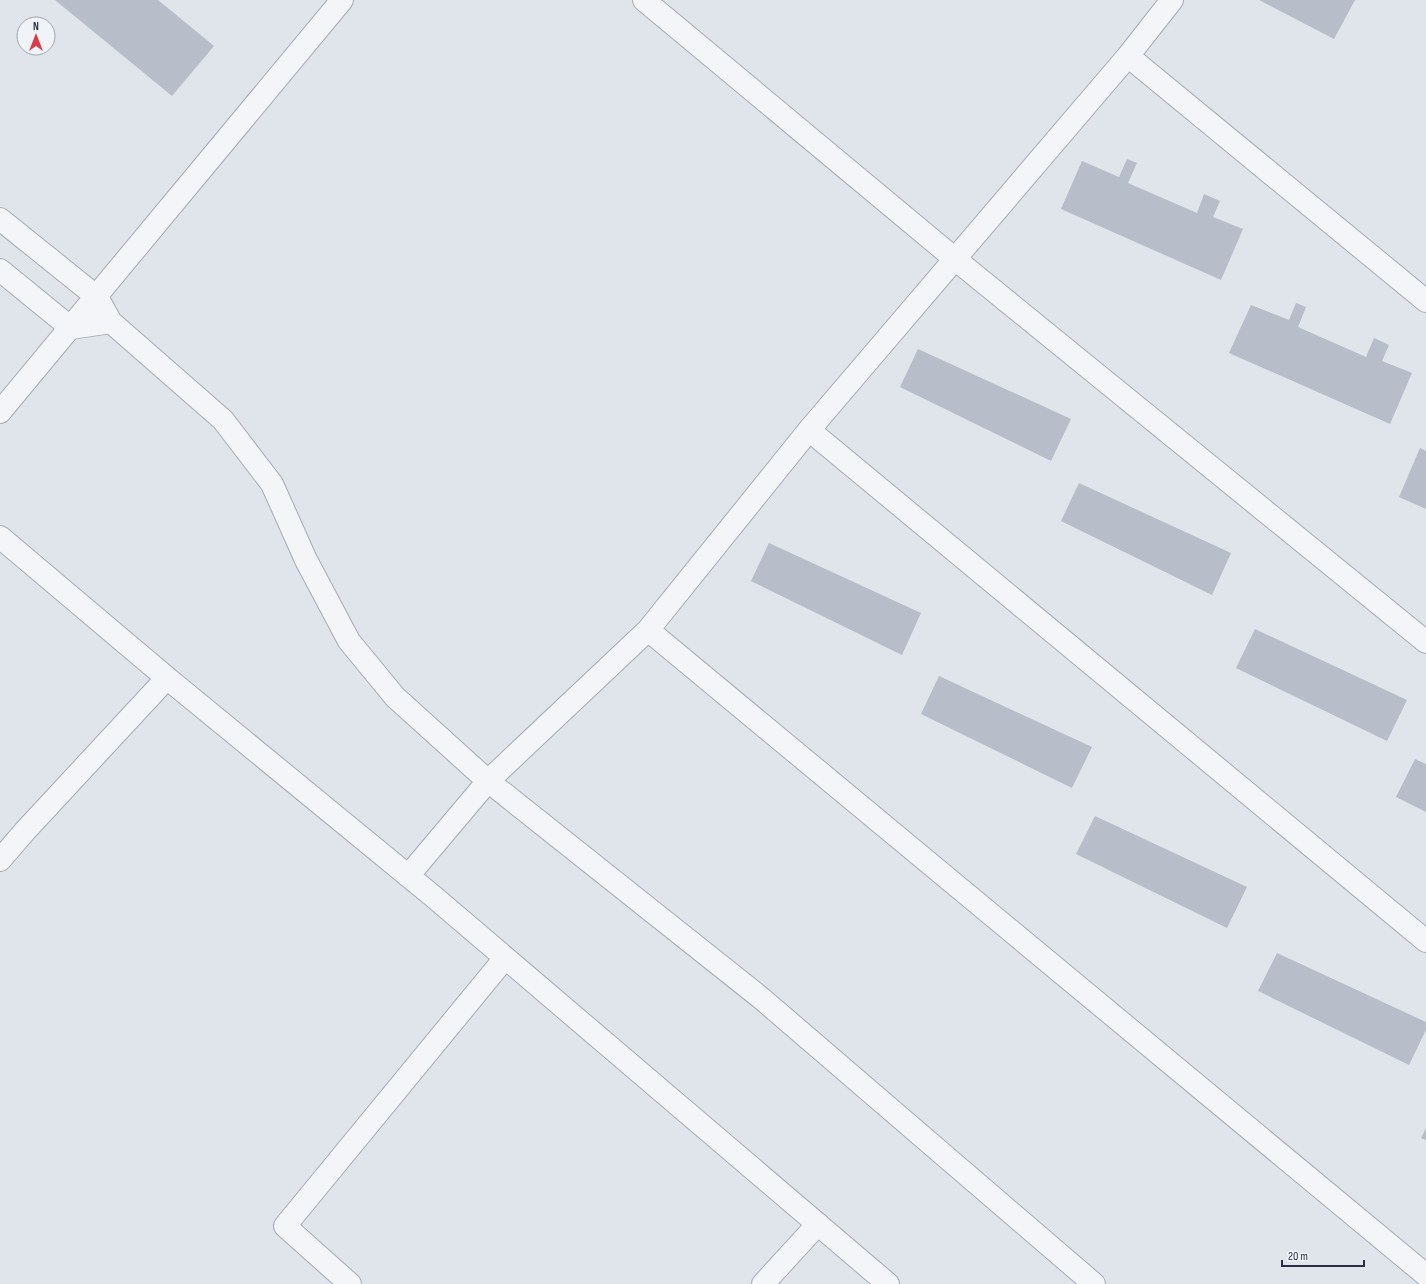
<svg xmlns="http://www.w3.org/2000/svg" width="1426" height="1284" font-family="'Sofia Sans Condensed',sans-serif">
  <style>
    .building { fill: #b7bdc9 }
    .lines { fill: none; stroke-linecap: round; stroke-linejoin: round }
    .minor-casing { stroke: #a5aab6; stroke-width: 24 }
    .tertiary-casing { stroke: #a5aab6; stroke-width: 24 }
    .minor { stroke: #f3f5f8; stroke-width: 22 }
    .tertiary { stroke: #f3f5f8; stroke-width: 22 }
  </style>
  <rect width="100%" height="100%" fill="#e0e4eb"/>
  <path class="building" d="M55,0H158L214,46L172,96Z
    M1259,0H1355L1334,39Z
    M1127,159L1137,163L1128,183L1197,213L1204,194L1220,201L1213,217L1243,229L1221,280L1061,209L1082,161L1119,177Z
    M1296,303L1306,307L1298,327L1366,357L1374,338L1389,345L1382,361L1412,373L1390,424L1229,353L1251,305L1289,320Z
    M918,349L1071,419L1051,461L900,387Z
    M1420,448L1426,451V509L1399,497Z
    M1079,483L1231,553L1212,595L1061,521Z
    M769,543L921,613L902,655L751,581Z
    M1255,629L1407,700L1387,741L1236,668Z
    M939,676L1092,747L1072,788L921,714Z
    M1415,759L1426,764V812L1396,797Z
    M1095,816L1247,887L1227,928L1076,854Z
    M1277,953L1426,1022V1030L1409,1065L1258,991Z
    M1426,1128V1140L1421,1138Z"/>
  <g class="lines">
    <defs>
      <path id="minor" d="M644,0L955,259L1426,642
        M1128,56L1426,301
        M0,412L342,0
        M809,430L1426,941
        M648,630L1426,1275
        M488,781L648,630L809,430L1128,56L1172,0
        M0,860L25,831L167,678
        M350,1284L285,1226L505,958
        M763,1284L818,1224"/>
      <path id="tertiary" d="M0,219L97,297L111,322L223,420L272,484L306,560L349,641L395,697L488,781L761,998L1094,1284
        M0,270L71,328L111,322
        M0,537L167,678L434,897L888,1284
        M408,876L488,781"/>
    </defs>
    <use href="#minor" class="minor-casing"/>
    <use href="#tertiary" class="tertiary-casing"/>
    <use href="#minor" class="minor"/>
    <use href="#tertiary" class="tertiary"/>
  </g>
  <g transform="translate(36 36)"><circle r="19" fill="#f0f3f8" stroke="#a0a5b0"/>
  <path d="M0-3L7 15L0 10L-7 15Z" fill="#db3a4d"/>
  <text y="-6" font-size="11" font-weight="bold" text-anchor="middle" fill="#273044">N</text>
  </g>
  <path d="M1282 1260v6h82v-6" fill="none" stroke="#273044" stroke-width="2"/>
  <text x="1288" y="1260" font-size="12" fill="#273044" stroke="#f0f3f8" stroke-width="3" paint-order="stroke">20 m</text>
</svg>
